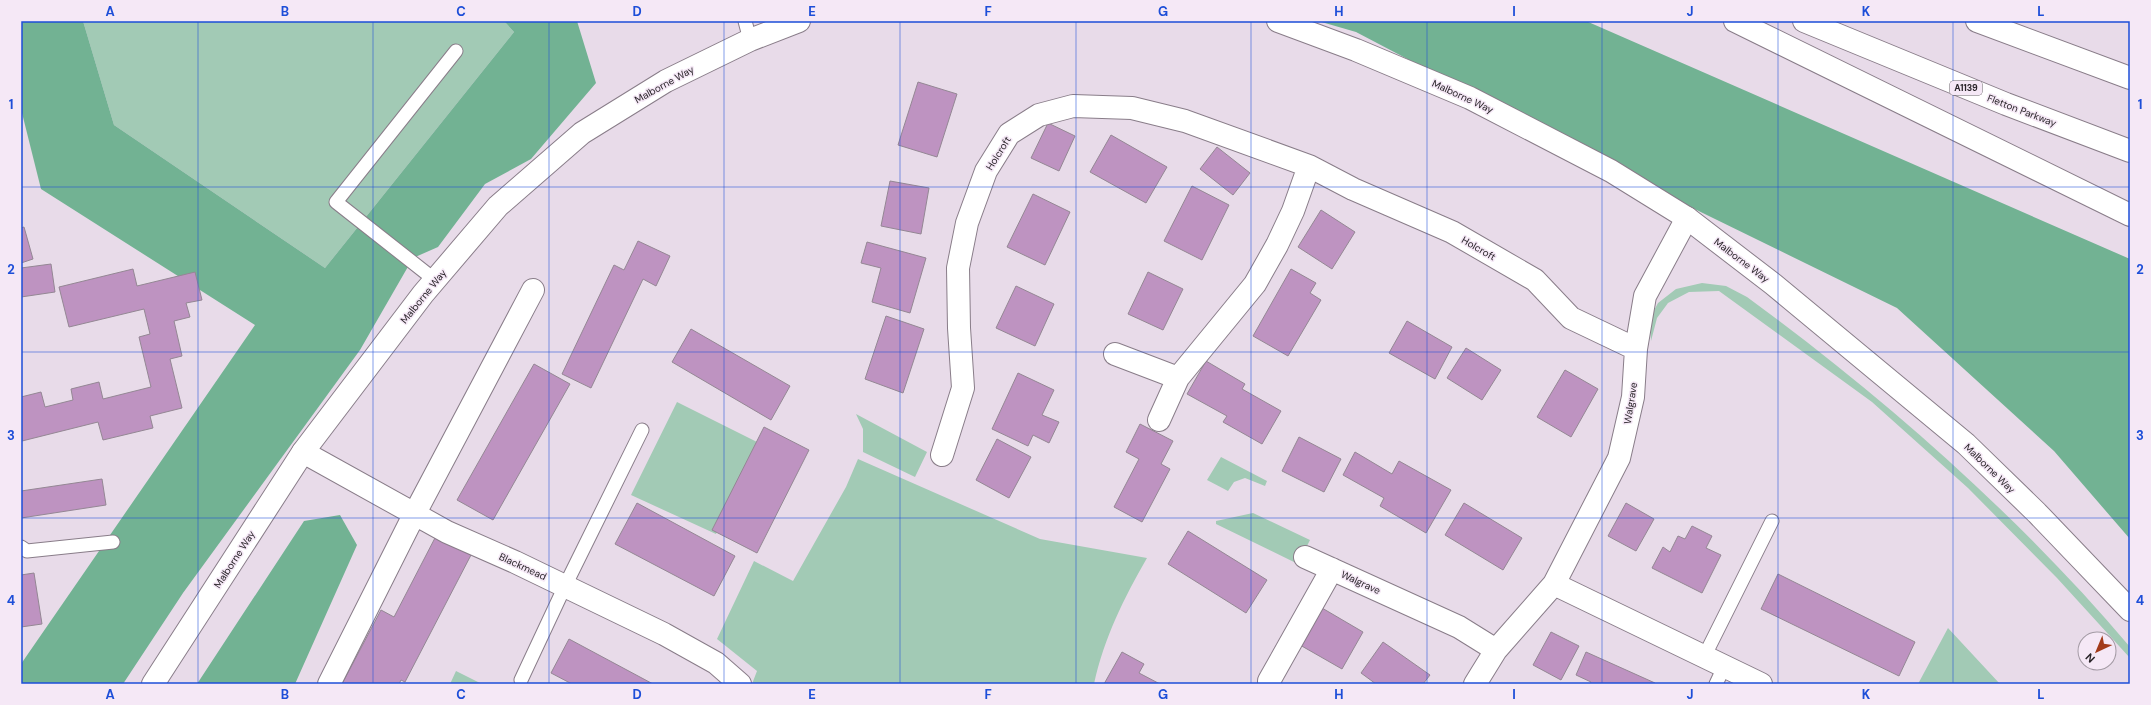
<svg xmlns="http://www.w3.org/2000/svg" width="2151" height="705" font-family="'DM Sans',sans-serif">
  <style>
    .green { fill: #a2cab5 }
    .forest { fill: #72b293 }
    .building { fill: #be93c1; stroke: #948794 }
    .lines { fill: none; stroke-linecap: round; stroke-linejoin: round }
    .lane-casing { stroke: #897d89; stroke-width: 15 }
    .street-casing { stroke: #897d89; stroke-width: 24 }
    .secondary-casing { stroke: #897d89; stroke-width: 24 }
    .highway-casing { stroke: #897d89; stroke-width: 24 }
    .lane { stroke: #fff; stroke-width: 13 }
    .street { stroke: #fff; stroke-width: 22 }
    .secondary { stroke: #fff; stroke-width: 22 }
    .highway { stroke: #fff; stroke-width: 22 }
    .grid { fill: none; stroke: #1d4ed8; stroke-width: 1; stroke-opacity: 0.55 }
    .labels { text-anchor: middle; stroke-width: 3; stroke-linejoin: round; paint-order: stroke }
    .shield { fill: #f5e8f6; stroke: #665f66; stroke-width: 1 }
    .shield-label { font-size: 9px; font-weight: bold; fill: #292429 }
    .street-label { font-size: 10px; fill: #292429; stroke: #f5e8f6 }
    .neatline { fill: none; stroke: #1d4ed8; stroke-width: 1.5 }
    .grid-label { font-size: 13px; text-anchor: middle; font-weight: bold; fill: #1d4ed8 }
  </style>
  <rect width="100%" height="100%" fill="#e8dbe9"/>
  <path class="green" d="M83,21H504L514,32L325,268L114,125Z
    M1702,283L1726,286L1747,297C1885,398 2020,517 2130,647V658L2057,578L1968,488L1872,402L1719,291L1689,292L1668,303L1657,318L1651,341L1650,318L1658,303L1676,289Z
    M677,402L759,443L716,534L631,495Z
    M856,414L927,452L915,477L863,452V429Z
    M1221,457L1267,481L1265,486L1245,478L1234,482L1228,491L1207,480Z
    M858,459L1040,539L1147,558C1124,598 1104,638 1094,684H752L757,671L717,639L754,561L793,581L846,487Z
    M1253,513L1310,540L1298,564L1216,524V521Z
    M1948,628L2000,684H1918Z
    M456,671L482,684H450Z"/>
  <path class="forest" d="M21,21H83L114,125L325,268L514,32L504,21H577L596,83L531,159L485,184L438,247L413,258L360,350L183,593L123,684H21V664L255,325L41,189L21,109Z
    M1318,21H1586L2130,259V539L2054,451L1897,308L1670,197L1356,32Z
    M340,515L357,545L295,684H197L304,521Z"/>
  <path class="building" d="M918,82L957,94L937,157L898,145Z
    M1048,123L1075,136L1059,171L1031,158Z
    M1111,135L1167,167L1146,203L1090,172Z
    M1217,147L1250,173L1233,195L1200,169Z
    M890,181L929,188L921,234L881,226Z
    M1192,186L1229,205L1202,260L1164,241Z
    M1033,194L1070,212L1045,265L1007,247Z
    M1321,210L1355,232L1332,269L1298,247Z
    M24,227L33,259L21,263V228Z
    M638,241L670,256L656,286L643,279L591,388L562,374L614,265L624,270Z
    M867,242L926,258L910,313L872,302L881,268L861,263Z
    M51,264L55,292L21,297V268Z
    M133,269L137,286L195,272L202,300L186,303L190,317L174,321L182,356L170,359L182,408L150,416L153,428L103,440L98,422L22,441L21,397L41,392L45,407L73,400L71,389L99,382L103,399L151,387L139,337L150,334L144,309L69,327L59,287Z
    M1291,269L1316,283L1310,293L1321,300L1288,356L1253,336Z
    M1148,272L1183,289L1163,330L1128,314Z
    M1016,286L1054,304L1035,346L996,328Z
    M886,316L924,329L903,393L865,379Z
    M1407,321L1452,347L1435,379L1389,353Z
    M691,329L790,386L771,420L672,362Z
    M1466,348L1501,370L1482,400L1447,378Z
    M1206,361L1245,384L1242,389L1281,411L1262,444L1223,422L1227,416L1187,394Z
    M534,364L570,384L493,520L457,500Z
    M1565,370L1598,389L1571,437L1537,417Z
    M1018,373L1054,390L1042,415L1059,422L1049,443L1033,435L1028,446L992,429Z
    M1140,424L1173,441L1161,464L1170,469L1142,522L1114,507L1139,459L1126,452Z
    M764,427L809,450L757,553L712,530Z
    M1299,437L1341,459L1324,492L1282,471Z
    M997,439L1031,457L1009,498L976,480Z
    M1355,452L1392,474L1399,461L1451,490L1426,533L1380,506L1384,498L1343,475Z
    M102,479L106,505L21,518V491Z
    M637,503L735,556L714,596L615,544Z
    M1464,503L1522,538L1503,570L1445,535Z
    M1626,503L1654,519L1636,551L1608,536Z
    M1692,526L1712,536L1706,548L1721,555L1702,593L1652,568L1663,547L1670,552L1678,536L1685,539Z
    M1188,531L1267,580L1246,613L1168,564Z
    M436,536L471,555L405,682L401,680L399,684H342L381,610L394,617Z
    M34,573L42,624L21,627V575Z
    M1778,574L1915,642L1899,676L1761,609Z
    M1322,608L1363,632L1342,669L1300,645Z
    M1551,632L1579,646L1561,680L1533,665Z
    M569,639L653,684H572L551,673Z
    M1383,642L1430,675L1423,684H1376L1361,673Z
    M1122,652L1144,664L1139,673L1160,684H1104Z
    M1586,652L1655,683V684H1590L1591,682L1576,675Z"/>
  <g class="lines">
    <defs>
      <path id="lane" d="M745,21L750,40
        M435,280L336,202L456,51
        M21,547L27,551L113,542
        M1704,657L1772,521
        M521,680L565,586L642,430
        M1716,684L1724,667"/>
      <path id="street" d="M1115,354L1178,378
        M1159,420L1178,378L1255,284L1277,245L1293,211L1309,166
        M303,452L447,532L515,562L664,634L716,663L740,684
        M942,455L963,388L959,328L958,268L967,223L986,171L1009,134L1039,115L1073,106L1132,108L1185,121L1309,166L1353,189L1452,232L1535,280L1571,318L1636,349
        M1305,557L1459,627L1496,650
        M1554,584L1761,684
        M1269,681L1332,569
        M329,684L414,515L533,290
        M1475,684L1496,650L1554,584L1619,458L1633,397L1636,349L1645,296L1687,218"/>
      <path id="secondary" d="M1278,21L1356,50L1470,98L1611,171L1687,218L1773,284L1966,444L2037,513L2130,610
        M153,684L303,452L423,294L498,206L582,133L666,81L750,40L799,21"/>
      <path id="highway" d="M1735,21L2130,215
        M1804,21L2006,104L2130,151
        M1977,21L2130,78"/>
    </defs>
    <use href="#lane" class="lane-casing"/>
    <use href="#street" class="street-casing"/>
    <use href="#secondary" class="secondary-casing"/>
    <use href="#highway" class="highway-casing"/>
    <use href="#lane" class="lane"/>
    <use href="#street" class="street"/>
    <use href="#secondary" class="secondary"/>
    <use href="#highway" class="highway"/>
  </g>
  <path class="grid" d="M198,21V684M373,21V684M549,21V684M724,21V684M900,21V684M1076,21V684M1251,21V684M1427,21V684M1602,21V684M1778,21V684M1953,21V684M21,187H2130M21,352H2130M21,518H2130"/>
  <g class="labels">
    <rect class="shield" x="1950" y="81" width="32" height="14" rx="3"/>
    <g class="shield-label">
      <text x="1966" y="91">A1139</text>
    </g>
    <g class="street-label">
      <text transform="translate(664 84) rotate(-29)" y="4">Malborne Way</text>
      <text transform="translate(1463 96) rotate(25)" y="4">Malborne Way</text>
      <text transform="translate(2022 110) rotate(21)" y="4">Fletton Parkway</text>
      <text transform="translate(998 153) rotate(-58)" y="4">Holcroft</text>
      <text transform="translate(1479 248) rotate(30)" y="4">Holcroft</text>
      <text transform="translate(1742 260) rotate(37)" y="4">Malborne Way</text>
      <text transform="translate(423 296) rotate(-51)" y="4">Malborne Way</text>
      <text transform="translate(1630 403) rotate(-81)" y="4">Walgrave</text>
      <text transform="translate(1990 468) rotate(44)" y="4">Malborne Way</text>
      <text transform="translate(234 559) rotate(-57)" y="4">Malborne Way</text>
      <text transform="translate(523 566) rotate(25)" y="4">Blackmead</text>
      <text transform="translate(1361 582) rotate(25)" y="4">Walgrave</text>
    </g>
  </g>
  <rect width="2151" height="705" fill="none" stroke="#f5e8f6" stroke-width="44"/>
  <g transform="translate(2097 651) rotate(224)"><circle r="19" fill="#f5e8f6" stroke="#a39aa4"/>
  <path d="M0-3L7 15L0 10L-7 15Z" fill="#a23a1a"/>
  <text y="-6" font-size="11" font-weight="bold" text-anchor="middle" fill="#292429">N</text>
  </g>
  <rect x="22" y="22" width="2107" height="661" class="neatline"/>
  <g class="grid-label">
    <text x="110" y="16">A</text>
    <text x="285" y="16">B</text>
    <text x="461" y="16">C</text>
    <text x="637" y="16">D</text>
    <text x="812" y="16">E</text>
    <text x="988" y="16">F</text>
    <text x="1163" y="16">G</text>
    <text x="1339" y="16">H</text>
    <text x="1514" y="16">I</text>
    <text x="1690" y="16">J</text>
    <text x="1866" y="16">K</text>
    <text x="2041" y="16">L</text>
    <text x="11" y="109">1</text>
    <text x="2140" y="109">1</text>
    <text x="11" y="274">2</text>
    <text x="2140" y="274">2</text>
    <text x="11" y="440">3</text>
    <text x="2140" y="440">3</text>
    <text x="11" y="605">4</text>
    <text x="2140" y="605">4</text>
    <text x="110" y="699">A</text>
    <text x="285" y="699">B</text>
    <text x="461" y="699">C</text>
    <text x="637" y="699">D</text>
    <text x="812" y="699">E</text>
    <text x="988" y="699">F</text>
    <text x="1163" y="699">G</text>
    <text x="1339" y="699">H</text>
    <text x="1514" y="699">I</text>
    <text x="1690" y="699">J</text>
    <text x="1866" y="699">K</text>
    <text x="2041" y="699">L</text>
  </g>
</svg>
